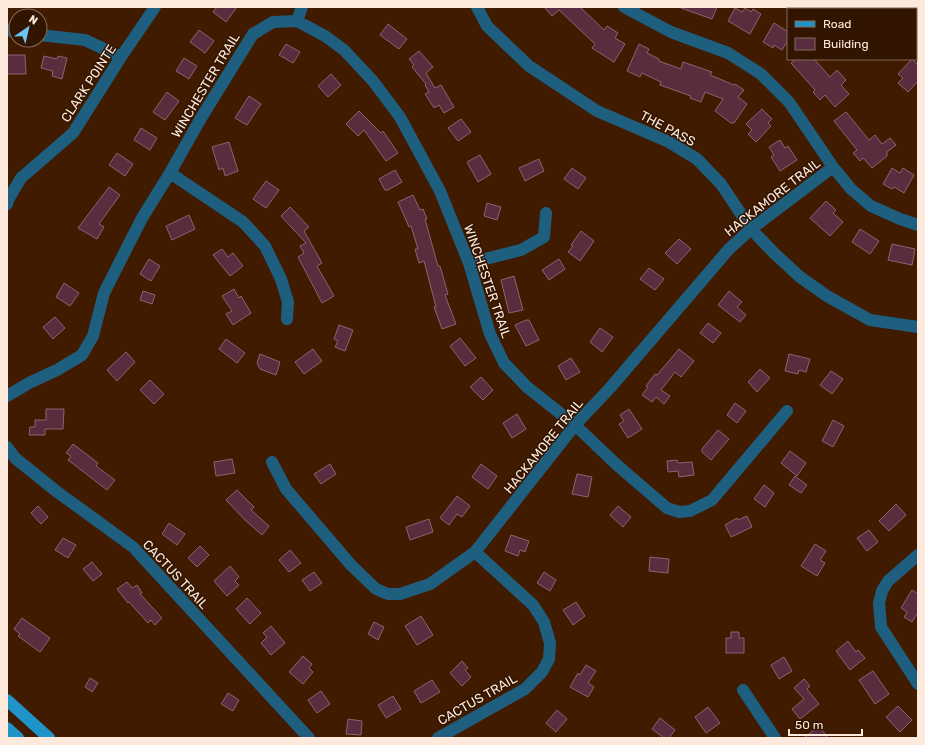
<svg xmlns="http://www.w3.org/2000/svg" width="925" height="745" font-family="Rubik,sans-serif">
  <style>
    .building { fill: #592c3e; stroke: #926073 }
    .lines { fill: none; stroke-linecap: round; stroke-linejoin: round }
    .minor { stroke: #1e5f80; stroke-width: 12 }
    .major { stroke: #1e94c9; stroke-width: 12 }
    .labels { text-anchor: middle; stroke-width: 3; stroke-linejoin: round; paint-order: stroke }
    .street-label { font-size: 13px; fill: #feeadd; stroke: #311501 }
  </style>
  <rect width="100%" height="100%" fill="#401b00"/>
  <path class="building" d="M217,7H237L226,22L213,12Z
    M544,7H580L604,30L607,26L618,33L615,38L625,44L614,62L592,48L595,44L559,10L552,16Z
    M682,7H717L712,19L681,8Z
    M735,8L742,12L745,8L751,12L753,9L761,14L750,34L728,21Z
    M774,23L788,32V40L782,50L774,45L773,48L763,42Z
    M388,24L407,39L399,49L380,35Z
    M199,30L214,41L205,53L190,42Z
    M286,44L300,52L293,63L279,55Z
    M639,44L649,49L647,53L659,59V61L681,69L683,62L712,72L710,75L734,85L735,84L744,90L738,97L747,104L734,123H731L715,111L723,99L705,92L701,102L690,98L691,96L660,85L661,82L642,73L640,77L627,71Z
    M419,51L433,67L426,73L435,88L441,85L454,107L444,113L439,105L434,108L425,94L429,92L425,85L426,84L412,67L414,65L409,59Z
    M7,55H25L26,74H7Z
    M44,56L57,59L58,56L67,58L62,79L52,76L53,71L41,68Z
    M184,58L197,66L189,79L176,71Z
    M796,59H814L830,77L837,70L846,80L841,85L849,94L835,107L825,95L820,100L813,92L815,90L791,63Z
    M912,59L918,65V81L908,92L898,83L903,78L898,74Z
    M331,74L341,85L328,97L318,86Z
    M167,92L179,101L165,120L153,112Z
    M249,96L261,104L247,125L235,118Z
    M762,109L772,119L768,123L771,126L756,142L748,134L752,130L746,124Z
    M359,111L381,133L383,131L398,153L386,161L364,130L358,136L346,124Z
    M846,112L869,140L875,135L882,144L890,138L896,145L887,152V156L872,168L863,158L860,161L853,153L857,150L834,121Z
    M461,119L471,132L458,141L448,128Z
    M141,128L157,138L150,150L134,140Z
    M780,140L785,148L788,146L797,160L780,171L771,157L774,155L769,147Z
    M229,142L238,171L225,176L223,168L219,170L212,147Z
    M117,153L133,164L125,176L109,165Z
    M480,155L491,174L478,182L467,162Z
    M539,159L544,171L525,181L519,168Z
    M572,168L586,178L578,189L564,179Z
    M892,168L900,173L903,168L914,175L904,193L894,187L892,189L883,184Z
    M395,170L402,182L388,190H385L379,179Z
    M266,181L279,190L266,208L253,199Z
    M109,187L120,195L99,224L104,227L97,239L78,228Z
    M413,195L420,210L423,209L427,219H425L438,266H440L448,294L445,295L456,324L442,329L434,307H436L424,261L419,263L415,249H418L411,226L409,227L398,202Z
    M826,201L836,210L833,213L843,222L830,236L810,218Z
    M487,203L501,207L497,220L484,216Z
    M290,207L309,227L304,231L322,263L317,266L334,296L322,303L298,257L304,253L300,246L306,243L281,216Z
    M189,215L195,229L172,240L166,226Z
    M860,229L879,241L870,254L852,242Z
    M581,231L594,241L580,261L568,252L573,246L571,245Z
    M679,239L691,249L677,264L665,253Z
    M892,244L915,249L912,265L888,260Z
    M222,249L228,257L233,253L243,266L230,276L213,255Z
    M149,259L160,266L151,281L140,274Z
    M559,259L565,269L549,280L542,270Z
    M649,268L664,279L655,290L640,279Z
    M514,276L523,310L509,313L501,280Z
    M64,283L79,293L70,306L56,297Z
    M234,289L239,298L241,296L251,313L233,325L226,314L232,311L222,296Z
    M143,291L155,295L152,304L140,300Z
    M729,291L742,302L737,307L746,315L740,322L718,305Z
    M55,317L65,328L53,339L43,327Z
    M526,320H529L539,340L526,346L515,325Z
    M708,323L721,333L713,343L700,333Z
    M339,325L353,330L345,351L335,347L338,341L334,339Z
    M600,328L613,337L602,352L590,342Z
    M460,338L476,358L465,366L450,346Z
    M226,339L245,353L237,363L219,349Z
    M313,349L322,361L304,374L295,362Z
    M679,349L694,361L681,377L675,372L661,390L670,396L664,404L656,397L652,402L642,395L648,387L646,386L655,374L657,375Z
    M126,352L135,362L117,381L107,370Z
    M260,354L280,362L276,375L260,369L257,363Z
    M789,354L810,359L806,372L799,370L798,374L785,371Z
    M571,358L580,372L566,380L558,366Z
    M760,369L770,378L757,392L748,382Z
    M831,371L843,379L832,394L820,385Z
    M481,377L493,390L483,400L470,387Z
    M150,380L164,394L154,404L140,390Z
    M735,403L746,411L737,423L727,415Z
    M46,409H64L63,429H45V435H29L30,427H35V420H46Z
    M629,409L642,429L628,438L619,424L624,421L620,415Z
    M517,414L526,429L512,438L503,423Z
    M833,420L844,426L833,447L822,441Z
    M718,430L729,439L711,460L702,452V449Z
    M73,444L98,463L96,466L115,480L107,490L68,460L71,456L66,453Z
    M790,451L806,463L797,476L781,463Z
    M232,459L235,473L216,476L214,462Z
    M677,460L678,463L692,462L694,475L679,477L678,471L668,472L667,461Z
    M330,464L336,474L321,484L314,474Z
    M481,464L497,476L488,489L472,477Z
    M577,474L592,477L588,497L572,494Z
    M795,476L807,485L801,493L789,485Z
    M764,485L774,493L765,507L754,499Z
    M237,490L254,507L251,510L269,526L262,535L244,519L226,500Z
    M457,496L470,506L462,517L457,514L449,525L440,518Z
    M896,504L906,515L889,531L879,521Z
    M38,506L48,517L41,524L31,513Z
    M618,506L631,517L623,527L610,515Z
    M747,516L752,527L731,537L725,525L737,518L738,520Z
    M429,519L433,532L410,540L406,527Z
    M169,523L185,534L177,545L162,534Z
    M869,530L878,542L867,551L857,538Z
    M511,535L529,541L525,552L520,550L518,556L505,551Z
    M63,538L76,545L68,558L55,550Z
    M815,544L826,551L820,560L825,563L817,576L801,566Z
    M200,546L209,555L197,567L188,558Z
    M290,550L301,563L289,572L279,560Z
    M650,557L669,559L668,573L649,571Z
    M92,562L102,574L93,581L83,569Z
    M230,566L239,577L235,581L239,585L227,596L214,581Z
    M314,572L322,583L310,591L302,580Z
    M544,572L556,580L550,591L537,583Z
    M127,582L132,588L137,585L142,593L140,594L162,618L155,625L151,620L148,623L129,602L128,603L117,589Z
    M912,590L918,594V612L912,622L904,617L907,612L901,608Z
    M247,598L261,613L250,624L236,609Z
    M576,602L585,616L573,625L563,610Z
    M421,616L433,635L417,645L405,626Z
    M22,618L50,638L40,652L18,636L20,634L14,629Z
    M374,622L384,627L378,640L368,634Z
    M271,626L285,643L271,655L261,643L267,637L263,633Z
    M731,632H739V638H744V653H726V638H731Z
    M848,641L856,652L858,650L865,658L850,670L836,651Z
    M303,656L312,664L309,668L313,672L303,684L289,672Z
    M784,657L792,671L779,679L771,665Z
    M462,661L468,668L465,670L471,677L462,686L450,673Z
    M586,665L596,671L588,683L594,687L588,697L570,687L578,673L580,675Z
    M873,671L889,694L875,704L859,680Z
    M90,678L98,683L92,692L85,687Z
    M804,679L810,686L807,689L819,704L800,719L792,709L804,699L794,688Z
    M432,680L440,692L421,703L414,691Z
    M321,691L330,704L317,713L308,700Z
    M228,693L239,700L233,711L221,704Z
    M393,696L401,709L386,718L378,705Z
    M898,706L912,720L900,732L886,717Z
    M708,707L720,723L706,733L695,717Z
    M557,710L567,719L556,732L546,723Z
    M660,718L675,730L669,738H664L652,729Z
    M348,719L362,721L361,735L346,734Z
    M819,726L828,738H804Z"/>
  <g class="lines">
    <path class="minor" d="M477,7L487,26L529,66L597,111L669,142L697,159L721,184L751,229L774,253L800,277L827,296L870,320L918,327
      M624,7L671,32L728,53L761,74L789,102L833,167L851,189L871,206L900,219L918,225
      M907,7L908,9
      M916,20L918,22
      M297,21L302,7
      M7,30L16,32
      M40,35L85,40L121,57
      M170,173L243,222L265,246L281,279L288,302L287,319
      M7,204L8,200L21,178L73,133L121,57L155,7
      M469,263L521,250L544,237L546,213
      M7,396L29,383L57,370L82,355L93,336L104,293L142,218L170,173L201,118L253,34L273,22L297,21L325,36L344,50L373,81L400,117L440,191L469,263L490,334L504,363L527,387L575,425L617,465L667,508L679,512L690,511L712,500L787,411
      M7,447L15,458L56,491L133,547L309,738
      M272,462L286,489L351,565L376,589L388,594H400L430,584L475,552L575,425L610,388L729,249L751,229L833,167
      M918,555L888,581L882,591L879,603L881,627L918,684
      M743,690L775,738
      M438,738L525,689L542,672L549,659L550,643L544,622L533,605L475,552"/>
    <path class="major" d="M7,700L49,738
      M7,728L18,738"/>
  </g>
  <g class="labels">
    <g class="street-label">
      <text transform="translate(88 83) rotate(-57)" y="5">CLARK POINTE</text>
      <text transform="translate(205 85) rotate(-59)" y="5">WINCHESTER TRAIL</text>
      <text transform="translate(668 128) rotate(28)" y="5">THE PASS</text>
      <text transform="translate(772 197) rotate(-38)" y="5">HACKAMORE TRAIL</text>
      <text transform="translate(488 281) rotate(71)" y="5">WINCHESTER TRAIL</text>
      <text transform="translate(543 446) rotate(-51)" y="5">HACKAMORE TRAIL</text>
      <text transform="translate(176 574) rotate(47)" y="5">CACTUS TRAIL</text>
      <text transform="translate(477 699) rotate(-30)" y="5">CACTUS TRAIL</text>
    </g>
  </g>
  <rect width="925" height="745" fill="none" stroke="#feeadd" stroke-width="16"/>
  <rect x="787" y="8" width="130" height="52" fill="#311501" stroke="#836a59"/>
  <rect x="795" y="21" width="20" height="6" fill="#1e94c9" stroke="#836a59"/>
  <text x="823" y="28" font-size="12" fill="#feeadd">Road</text>
  <rect x="795" y="38" width="20" height="12" fill="#592c3e" stroke="#836a59"/>
  <text x="823" y="48" font-size="12" fill="#feeadd">Building</text>
  <g transform="translate(28 28) rotate(34)"><circle r="19" fill="#311501" stroke="#836a59"/>
  <path d="M0-3L7 15L0 10L-7 15Z" fill="#6cc2f3"/>
  <text y="-6" font-size="11" font-weight="bold" text-anchor="middle" fill="#feeadd">N</text>
  </g>
  <path d="M789 729v6h73v-6" fill="none" stroke="#feeadd" stroke-width="2"/>
  <text x="795" y="729" font-size="12" fill="#feeadd" stroke="#311501" stroke-width="3" paint-order="stroke">50 m</text>
</svg>
